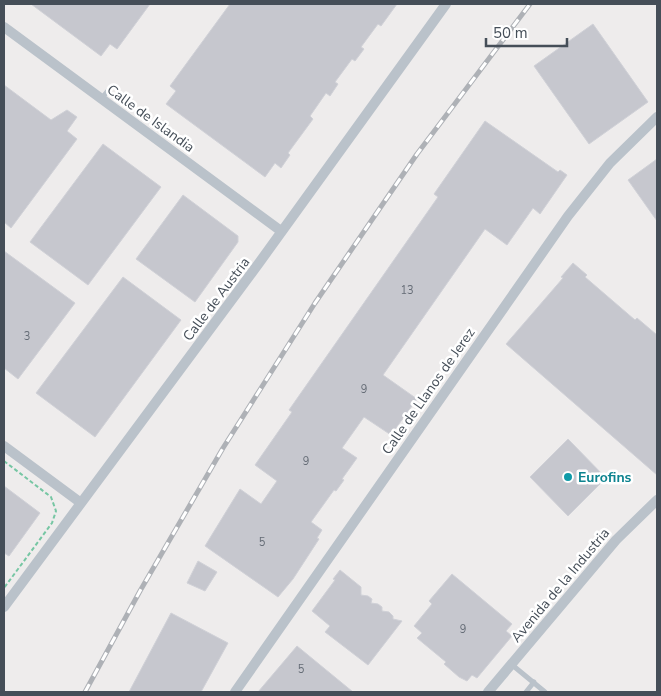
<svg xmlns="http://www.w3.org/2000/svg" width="661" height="696" font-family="'Nunito Sans',sans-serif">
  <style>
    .building { fill: #c6c7ce; stroke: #d0d1d7 }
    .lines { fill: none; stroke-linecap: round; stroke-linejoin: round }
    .path { stroke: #76c6a3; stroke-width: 2; stroke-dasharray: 4 2.5; stroke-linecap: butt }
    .lane { stroke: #bac2ca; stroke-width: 5 }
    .street { stroke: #bac2ca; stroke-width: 10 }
    .rail-casing { stroke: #aeb1b6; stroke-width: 5 }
    .rail { stroke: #fff; stroke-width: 3; stroke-dasharray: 9; stroke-linecap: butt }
    .culture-dot { fill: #0f9aa8; stroke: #fff; stroke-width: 2 }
    .labels { text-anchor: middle; stroke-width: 5; stroke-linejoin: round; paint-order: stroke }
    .number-label { font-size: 11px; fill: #656c76 }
    .street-label { font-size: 14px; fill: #454e58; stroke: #fff }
    .culture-label { font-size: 14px; font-weight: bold; fill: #0d838f; stroke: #fff; text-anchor: start }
  </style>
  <rect width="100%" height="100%" fill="#eeecec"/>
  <path class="building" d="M31,4H150L117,49L110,44L101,56Z
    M230,4H397L381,26L378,24L361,47L364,49L355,61L352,59L335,82L338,84L330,96L326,93L310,116L313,119L288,153L290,155L281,168L275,163L265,177L166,104L176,91L170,86Z
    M593,24L648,102L589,144L534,66Z
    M4,85L51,120L67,110L77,117L67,131L77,139L11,228L4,222Z
    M485,121L558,172L560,170L567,175L540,214L533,208L507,245L485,229L383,375L417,399L391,435L364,417L342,448L357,458L342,479L344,480L336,491L334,490L311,522L322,530L317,538L319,539L293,579L278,597L205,546L240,489L261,504L277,481L255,465L292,412L289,410L438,197L434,194Z
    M103,144L161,187L88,285L30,242Z
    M657,159V221L628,180Z
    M183,195L238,236V242L195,302L136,259Z
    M4,251L75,303L18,379L4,368Z
    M573,263L587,275L585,277L635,320L637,318L657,335V475L506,344L563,278L561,277Z
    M123,277L181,320L95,437L36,393Z
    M568,439L606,478L568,516L530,477Z
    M4,486L40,513L9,556L4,553Z
    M198,561L217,572L205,591L187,583Z
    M340,570L361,587V595L368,596L372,599L371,603L378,604L382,607V611L389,612L393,616V619L402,621L368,665L325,632L330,626L312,611L335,580L333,579Z
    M452,574L512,624L506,631L512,636L477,678L472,675L467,681L459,677L444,664L446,662L417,638L422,633L414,626L432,604L429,601Z
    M171,613L228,643L201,692H129Z
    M297,646L353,692H258Z"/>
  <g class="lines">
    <path class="path" d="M4,461L51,497L56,511L52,523L4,588"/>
    <path class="lane" d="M101,99L111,87
      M511,664L545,692
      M526,692L534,682"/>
    <path class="street" d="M4,27L281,231
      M4,446L81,503
      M4,607L259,263L446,4
      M235,692L568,216L610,163L657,117
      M488,692L616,540L657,500"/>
    <defs>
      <path id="rail" d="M85,692L140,591L223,448L315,303L417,154L530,4"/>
    </defs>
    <use href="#rail" class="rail-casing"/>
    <use href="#rail" class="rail"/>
  </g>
  <circle class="culture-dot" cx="568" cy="477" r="5"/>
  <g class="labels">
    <g class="number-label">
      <text x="407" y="294">13</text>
      <text x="27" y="340">3</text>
      <text x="364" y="393">9</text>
      <text x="306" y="465">9</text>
      <text x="262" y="546">5</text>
      <text x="463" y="633">9</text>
      <text x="301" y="673">5</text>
    </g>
    <g class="street-label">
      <text transform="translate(151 118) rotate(36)" y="5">Calle de Islandia</text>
      <text transform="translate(216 299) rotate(-53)" y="5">Calle de Austria</text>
      <text transform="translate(428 391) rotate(-55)" y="5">Calle de Llanos de Jerez</text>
      <text transform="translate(560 585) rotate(-50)" y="5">Avenida de la Industria</text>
    </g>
    <g class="culture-label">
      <text x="578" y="482">Eurofins</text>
    </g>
  </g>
  <rect width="661" height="696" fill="none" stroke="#454e58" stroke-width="10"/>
  <path d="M486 38v8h81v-8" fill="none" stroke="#454e58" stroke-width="2.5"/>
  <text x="493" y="38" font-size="15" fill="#454e58" stroke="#ffffff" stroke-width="4" paint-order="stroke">50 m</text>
</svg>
